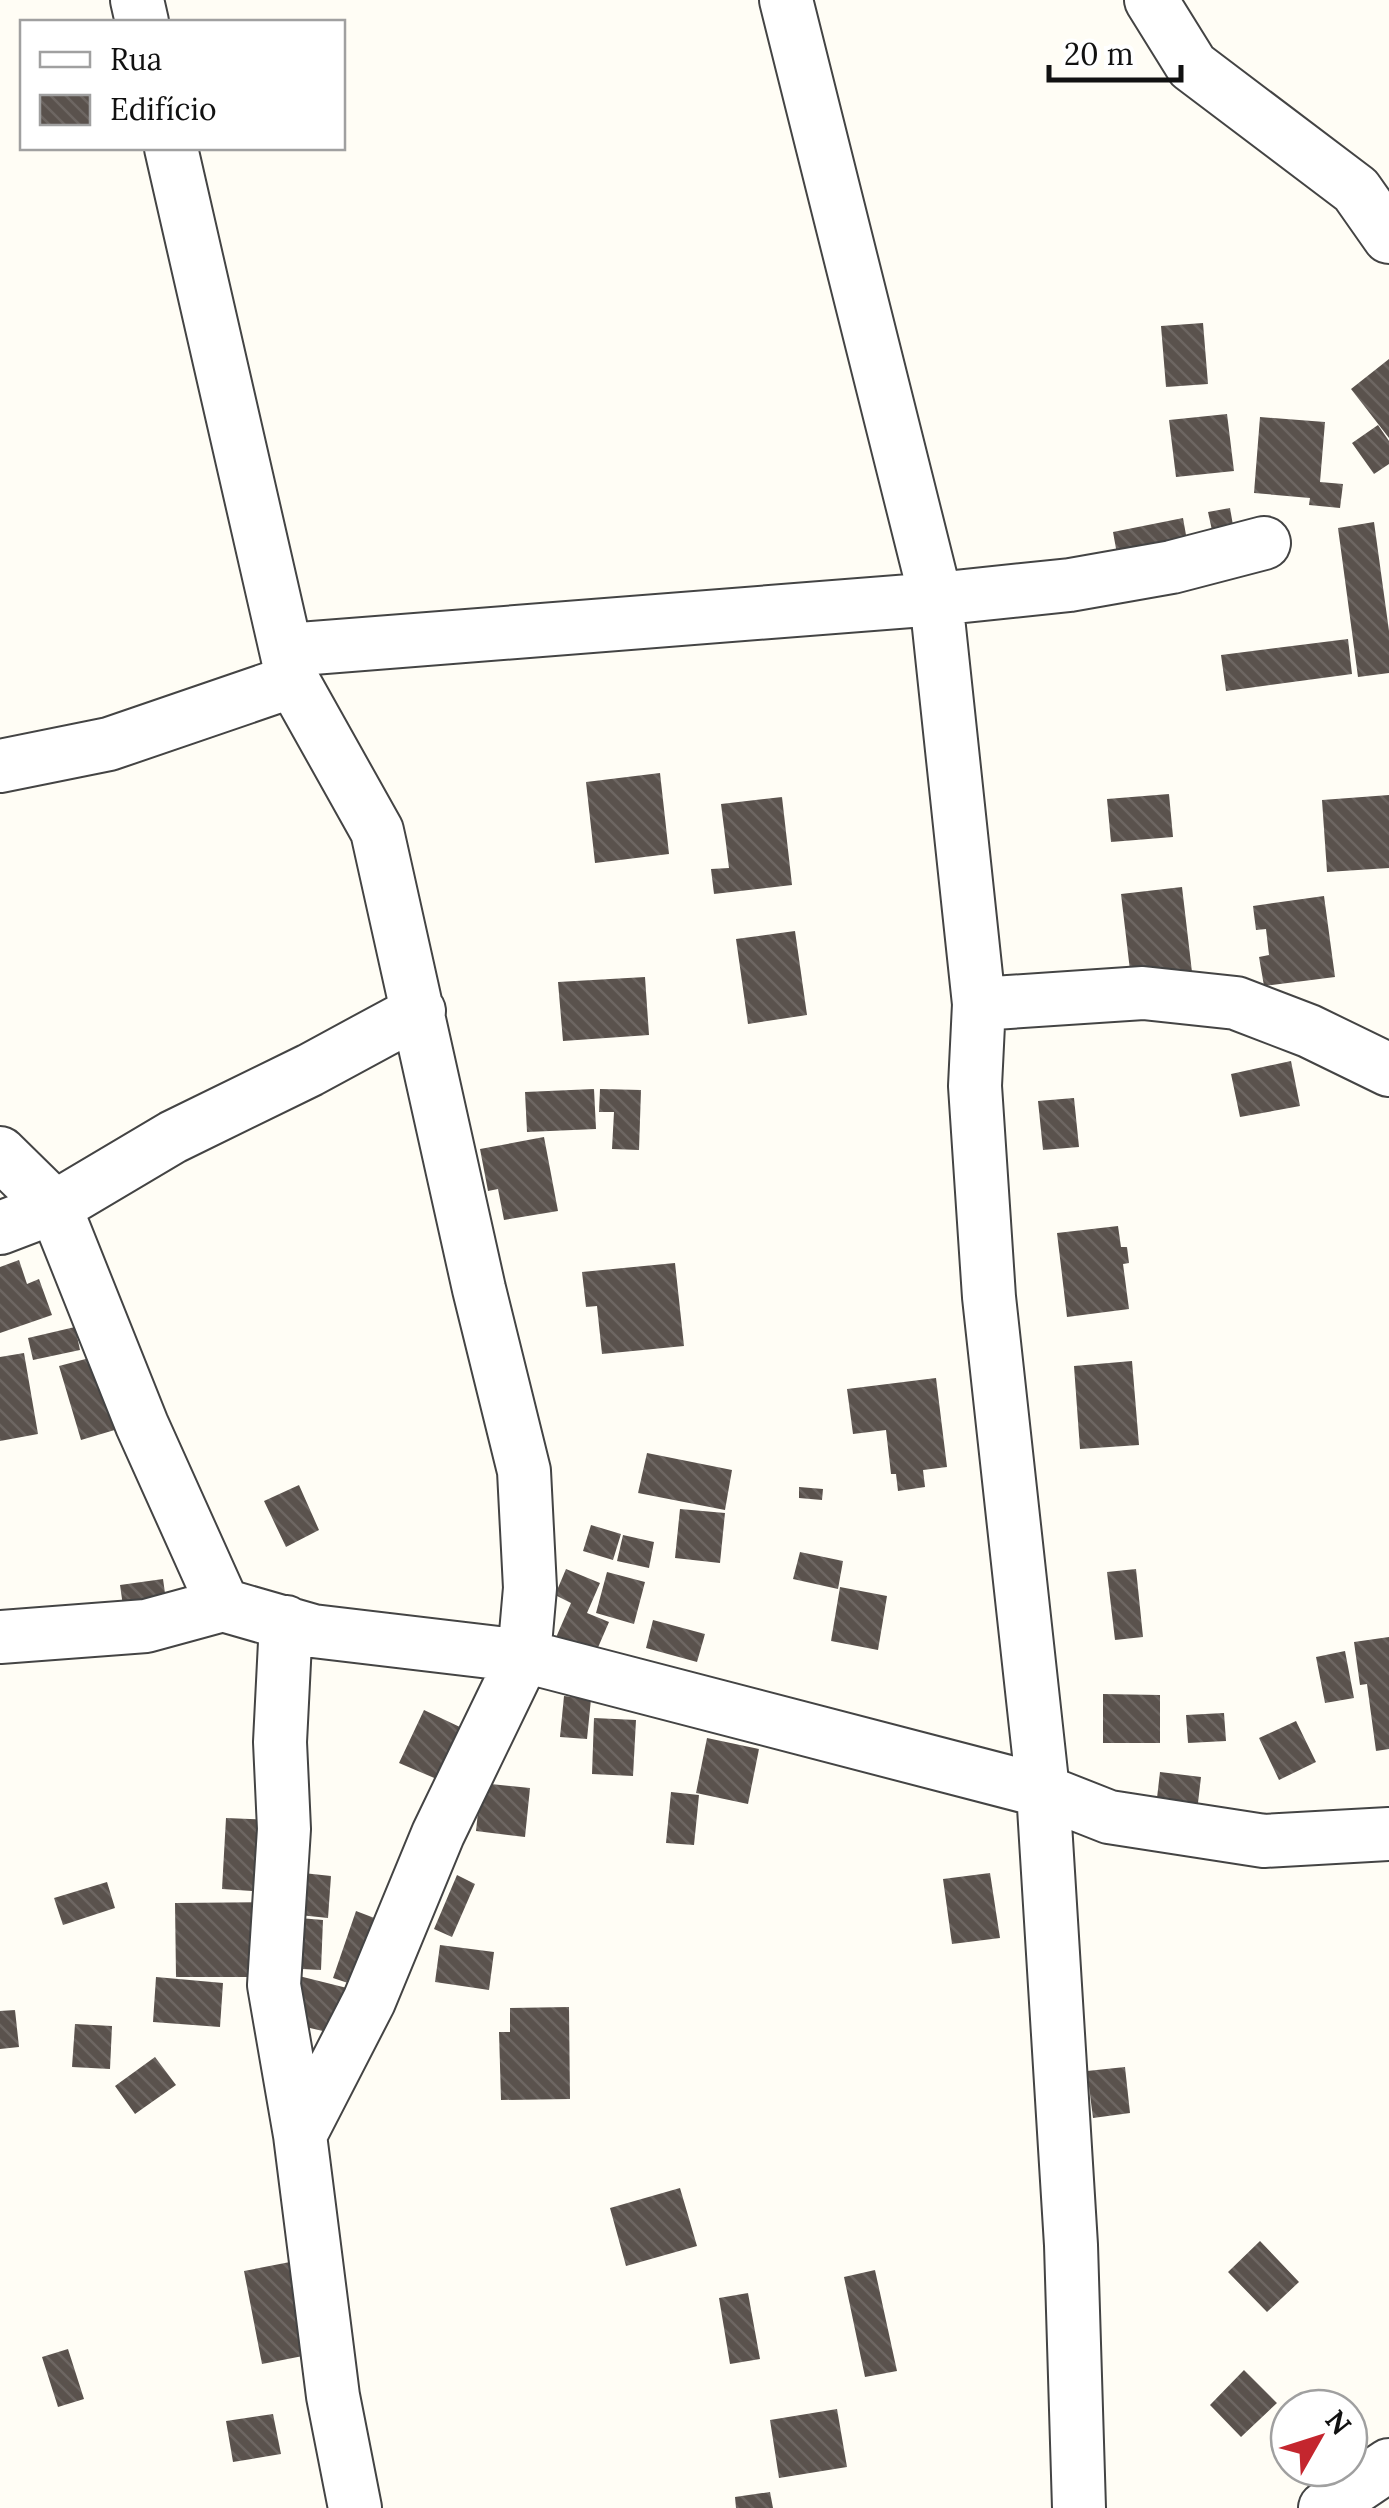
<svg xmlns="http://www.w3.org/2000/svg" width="1389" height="2508" font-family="Lora,serif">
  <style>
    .building { fill: url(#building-back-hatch) }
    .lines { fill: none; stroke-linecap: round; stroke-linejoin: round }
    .minor-casing { stroke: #444; stroke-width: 56 }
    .minor { stroke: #fff; stroke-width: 52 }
  </style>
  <defs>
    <pattern id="building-back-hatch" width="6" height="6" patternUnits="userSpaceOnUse" patternTransform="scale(2.5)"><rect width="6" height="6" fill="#5a524d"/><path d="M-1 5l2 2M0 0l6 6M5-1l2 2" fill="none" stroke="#6d6662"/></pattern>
  </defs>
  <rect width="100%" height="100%" fill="#fffdf5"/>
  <path class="building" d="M1203,323L1208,384L1166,387L1161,326Z
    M1389,359V438L1351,389Z
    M1227,414L1234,471L1176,477L1169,420Z
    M1260,417L1325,422L1320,482L1343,484L1340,508L1309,505L1310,498L1254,493Z
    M1378,425L1389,441V464L1374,474L1352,443Z
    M1230,508L1234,531L1213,535L1208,512Z
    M1183,518L1189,552L1119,565L1113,532Z
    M1374,522L1389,631V673L1358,677L1338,528Z
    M1348,639L1352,674L1226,691L1221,655Z
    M660,773L669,854L595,863L586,782Z
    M1169,794L1173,837L1111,842L1107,799Z
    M1389,795V868L1327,872L1322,800Z
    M782,797L792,885L714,894L711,869L729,868L721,804Z
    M1182,887L1192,972L1131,979L1121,894Z
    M1324,896L1335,977L1264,986L1259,957L1269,955L1266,929L1256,930L1253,906Z
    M795,931L807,1015L748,1024L736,939Z
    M645,977L649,1035L563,1041L558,982Z
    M1291,1061L1300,1106L1240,1117L1231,1074Z
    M594,1089L596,1129L527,1132L525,1092Z
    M600,1089L641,1090L639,1150L612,1149L614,1112H599Z
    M1074,1098L1079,1147L1043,1150L1038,1101Z
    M544,1137L558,1211L504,1220L498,1189L488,1191L480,1149Z
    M1118,1226L1121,1247H1127L1129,1263L1123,1264L1129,1309L1067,1317L1057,1233Z
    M19,1260L27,1284L39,1279L52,1315L0,1333V1267Z
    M675,1263L684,1346L602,1354L597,1306L586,1307L582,1272Z
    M75,1327L80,1350L33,1360L28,1338Z
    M24,1353L38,1434L0,1441V1357Z
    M97,1356L118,1429L81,1440L59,1366Z
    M1132,1361L1139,1445L1080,1449L1074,1366Z
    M936,1378L947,1467L923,1470L925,1487L898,1491L896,1474H891L886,1430L853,1434L847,1389Z
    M647,1453L732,1470L725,1510L638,1493Z
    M299,1485L319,1530L286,1547L264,1501Z
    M799,1487L823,1489L822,1500L799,1498Z
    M680,1509L725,1513L720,1563L675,1558Z
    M591,1525L621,1534L613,1560L583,1551Z
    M623,1535L654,1542L649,1568L617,1561Z
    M800,1552L843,1561L838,1589L793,1579Z
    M566,1569L600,1583L587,1613L609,1622L593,1659L554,1642L571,1603L555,1595Z
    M1136,1569L1143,1637L1115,1640L1107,1572Z
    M607,1572L645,1582L634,1624L596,1613Z
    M163,1579L167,1607L124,1613L120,1585Z
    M840,1587L887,1596L878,1650L831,1641Z
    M653,1620L705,1634L697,1662L646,1648Z
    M1389,1637V1749L1376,1751L1367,1684L1360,1685L1354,1642Z
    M1345,1651L1354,1698L1325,1703L1316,1657Z
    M1103,1694L1160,1695V1743H1103Z
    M564,1696L591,1699L587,1739L560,1737Z
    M424,1710L462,1728L439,1780L399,1763Z
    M1224,1713L1226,1741L1188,1743L1186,1715Z
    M594,1718L636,1720L633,1776L592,1774Z
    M1296,1721L1316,1762L1279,1780L1259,1738Z
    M707,1738L759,1749L748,1804L696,1793Z
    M1160,1772L1201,1777L1198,1803L1157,1798Z
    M481,1783L530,1788L525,1837L476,1831Z
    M671,1792L699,1795L694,1845L666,1843Z
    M226,1818L274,1820L269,1892L222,1889Z
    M294,1872L331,1876L328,1918L290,1914Z
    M990,1873L1000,1938L952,1944L943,1879Z
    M457,1875L475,1884L452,1937L434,1929Z
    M107,1882L115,1908L63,1925L54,1898Z
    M268,1902L269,1977H176L175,1903Z
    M356,1911L377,1919L354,1985L333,1978Z
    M288,1917L323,1920L321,1970L284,1968Z
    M440,1945L494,1952L489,1990L435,1982Z
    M299,1976L347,1988L336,2034L288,2023Z
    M156,1977L223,1983L220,2027L153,2022Z
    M569,2007L570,2099L501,2100L499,2032H510V2008Z
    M15,2010L19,2047L0,2049V2011Z
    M75,2024L112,2026L110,2069L72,2067Z
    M155,2057L176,2085L135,2114L115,2086Z
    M1125,2067L1130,2113L1093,2118L1087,2071Z
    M680,2188L697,2246L626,2266L610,2208Z
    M1260,2241L1299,2282L1267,2312L1228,2272Z
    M290,2262L308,2355L262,2364L244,2271Z
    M875,2270L897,2371L865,2377L844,2277Z
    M748,2293L760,2359L730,2364L719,2298Z
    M68,2349L84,2399L58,2407L42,2357Z
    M1244,2370L1277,2403L1241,2437L1210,2405Z
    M837,2409L847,2467L779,2478L770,2420Z
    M273,2414L281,2454L233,2462L226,2421Z
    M770,2492L773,2508H736L735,2497Z"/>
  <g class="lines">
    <defs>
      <path id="minor" d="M137,0L142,22
        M786,0L936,599L979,1004L975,1086L989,1297L1043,1791L1071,2245L1079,2508
        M1151,0L1192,66L1356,190L1389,237
        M171,148L293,681L377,831L479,1289L524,1471L530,1588L524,1656L438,1834L369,2001L300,2135L333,2396L355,2508
        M287,650L936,599L1070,585L1172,567L1264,543
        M0,766L109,744L293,681
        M979,1004L1143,993L1236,1003L1309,1031L1389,1070
        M0,1153L55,1207L142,1425L223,1605
        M0,1228L55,1207L173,1137L310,1070L419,1011
        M286,1622L280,1742L284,1829L274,1985L300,2135
        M0,1637L146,1626L223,1605L313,1631L524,1656L1043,1791L1109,1817L1264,1841L1389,1834
        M1325,2508L1389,2465"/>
    </defs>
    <use href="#minor" class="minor-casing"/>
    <use href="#minor" class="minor"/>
  </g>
  <rect x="20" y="20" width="325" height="130" fill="#ffffff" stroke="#a0a0a0" stroke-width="2.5"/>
  <rect x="40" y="52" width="50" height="15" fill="#ffffff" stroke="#a0a0a0" stroke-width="2.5"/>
  <text x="110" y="70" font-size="30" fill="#111111">Rua</text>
  <rect x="40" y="95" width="50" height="30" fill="url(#building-back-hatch)" stroke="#a0a0a0" stroke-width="2.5"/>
  <text x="110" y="120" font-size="30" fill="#111111">Edifício</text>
  <g transform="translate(1319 2438) rotate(51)"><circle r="48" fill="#ffffff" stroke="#a0a0a0" stroke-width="2.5"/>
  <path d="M0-8L18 38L0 25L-18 38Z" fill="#c4262e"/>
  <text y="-15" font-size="28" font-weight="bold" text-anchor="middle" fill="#111111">N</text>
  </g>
  <path d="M1049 65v15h132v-15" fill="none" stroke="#111111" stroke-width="5"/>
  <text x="1064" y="65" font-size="30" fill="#111111" stroke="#ffffff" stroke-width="8" paint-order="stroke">20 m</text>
</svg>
